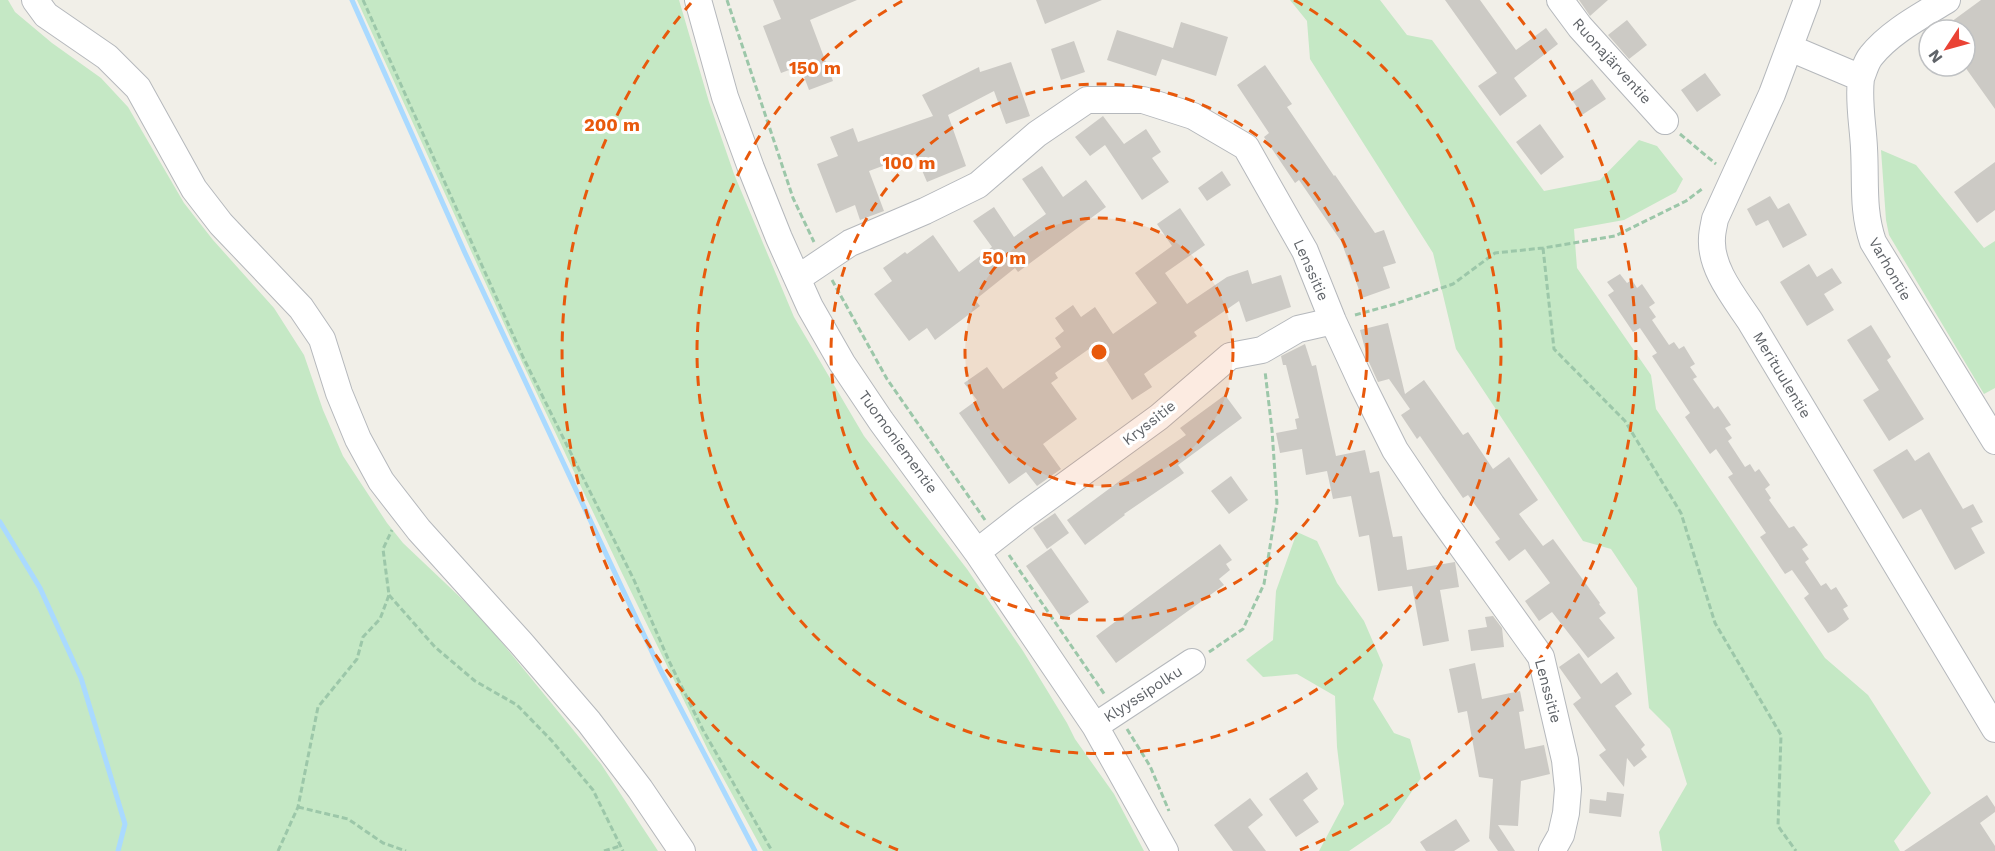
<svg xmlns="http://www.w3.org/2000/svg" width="1995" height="851" font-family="'Work Sans',sans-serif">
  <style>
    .green { fill: #c5e8c5 }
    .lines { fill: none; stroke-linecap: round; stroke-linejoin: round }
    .stream { stroke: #aadaff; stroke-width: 5 }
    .building { fill: #cccac5 }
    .minor-casing { stroke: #b5b8bc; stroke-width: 28 }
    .path { stroke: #9cc7a9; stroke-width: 3; stroke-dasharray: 6 3; stroke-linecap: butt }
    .minor { stroke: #fff; stroke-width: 26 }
    .ring { fill: none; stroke: #e8590c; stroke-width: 3; stroke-dasharray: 10 8 }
    .labels { text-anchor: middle; stroke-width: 6; stroke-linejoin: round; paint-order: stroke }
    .street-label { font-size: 15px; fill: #5f6368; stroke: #fff }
    .centre { fill: #e8590c; stroke: #fff; stroke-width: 3 }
    .ring-label { font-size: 18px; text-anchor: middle; font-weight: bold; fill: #e8590c; stroke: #fff; stroke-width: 6; stroke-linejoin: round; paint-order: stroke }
  </style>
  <rect width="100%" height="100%" fill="#f1efe8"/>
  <path class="green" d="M0,0H8L15,12L52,43L101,78L128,107L184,203L213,240L274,308L304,355L323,410L343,456L387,523L403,543L481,617L601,764L658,851H0Z
    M357,0H679L709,102L734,174L794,317L864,436L967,569L1023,651L1067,723L1075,739L1114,794L1144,851H763L708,750L620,569L511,339Z
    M1290,0H1380L1407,35L1432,40L1544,191L1600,180L1639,140L1657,146L1683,179L1676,192L1624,220L1574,229L1577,268L1651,375L1656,409L1825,658L1868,695L1931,793L1894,841L1900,851H1662L1659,832L1687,784L1670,729L1649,708L1637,588L1611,549L1583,541L1456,349L1433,253L1310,59L1307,21Z
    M1881,150L1916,165L1984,248L1995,241V388L1984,394L1889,235L1886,220Z
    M1297,532L1317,541L1337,583L1364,621L1383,665L1373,699L1394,733L1410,739L1421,778L1390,823L1349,851H1319L1344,804L1337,747L1335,696L1297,674L1263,677L1246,660L1273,640L1276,591Z"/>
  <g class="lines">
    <path class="stream" d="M352,0L465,253L660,669L755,851
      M0,522L40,588L81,678L125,824L118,851"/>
  </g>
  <path class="building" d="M773,0H857L810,20L833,81L809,90L800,66L781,73L763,26L781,19Z
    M1036,0H1102L1045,24Z
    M1445,0H1480L1516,50L1546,28L1558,44L1514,78L1527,96L1500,116L1478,86L1497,73Z
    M1579,0H1608L1590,16Z
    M1981,0H1995V109L1965,67V30H1940Z
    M1627,20L1647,45L1629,59L1608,35Z
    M1181,22L1228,37L1216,76L1162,59L1156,76L1107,60L1117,30L1173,48Z
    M1074,41L1085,72L1061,80L1051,49Z
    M1011,62L1030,116L1006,124L994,91L948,115L966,166L927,182L915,154L869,171L884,211L860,220L855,205L836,213L817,164L838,156L830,137L853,128L858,142L933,116L922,95L979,67L980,72Z
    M1265,65L1292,104L1287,107L1334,176L1335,175L1375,233L1384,230L1396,263L1383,267L1390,288L1362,298L1341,241L1299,180L1295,183L1264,137L1269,133L1237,85Z
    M1705,73L1721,95L1697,112L1681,90Z
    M1592,79L1606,99L1582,115L1569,95Z
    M1103,116L1124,144L1146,129L1161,152L1152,158L1169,182L1142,200L1105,145L1090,156L1075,137Z
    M1540,124L1564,157L1541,175L1516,142Z
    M1995,162V210L1977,223L1954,192Z
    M1042,166L1063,197L1086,180L1106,207L1018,272L1015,268L975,300L980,306L935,340L927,328L909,341L874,294L892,281L883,268L905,252L907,254L933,235L959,272L992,247L973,221L994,207L1014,237L1046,214L1022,179Z
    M1222,171L1231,185L1207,201L1198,188Z
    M1770,196L1778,209L1789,203L1807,235L1783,248L1768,220L1756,226L1747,209Z
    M1180,208L1205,245L1165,273L1187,304L1227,277L1248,270L1252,284L1281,275L1291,307L1246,322L1239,301L1194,332L1197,336L1144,374L1152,387L1132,400L1096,344L1055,373L1058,378L1051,383L1077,419L1043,444L1061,469L1037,486L1026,472L1009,484L959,413L977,400L964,383L987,367L1003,389L1061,347L1055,338L1064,331L1055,318L1073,305L1081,317L1095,307L1113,334L1157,303L1135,273L1172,246L1157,224Z
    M1809,264L1817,277L1832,268L1842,283L1824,294L1834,310L1807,326L1780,282Z
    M1620,274L1627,283L1632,280L1637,288L1642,284L1655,303L1649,307L1656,317L1652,320L1669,345L1674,342L1679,349L1684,346L1695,364L1690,367L1697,377L1693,379L1714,409L1718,406L1731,425L1725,428L1732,438L1728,441L1745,467L1750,464L1755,472L1759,469L1770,485L1765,489L1771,498L1769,500L1789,528L1794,526L1808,545L1802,549L1809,559L1805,562L1821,586L1826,583L1831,590L1836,587L1848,606L1843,609L1849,619L1835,630L1828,633L1804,598L1809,594L1792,570L1785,574L1760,537L1766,533L1728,477L1733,474L1716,449L1710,454L1685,417L1690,413L1652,356L1657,353L1640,328L1633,332L1608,295L1614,291L1607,282Z
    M1388,323L1405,394L1424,380L1463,435L1468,432L1493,469L1509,457L1538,500L1519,514L1543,546L1553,539L1600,603L1599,604L1606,613L1599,618L1615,638L1588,658L1552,612L1539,621L1525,601L1550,583L1525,549L1509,561L1495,542L1500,539L1468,495L1463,498L1420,436L1417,439L1401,415L1410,409L1389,379L1378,382L1368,360L1360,330Z
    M1871,325L1891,357L1887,360L1924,419L1889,441L1863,400L1879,390L1847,340Z
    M1305,344L1312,366L1316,365L1336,456L1365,450L1370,473L1379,471L1393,537L1402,536L1407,570L1455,562L1459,587L1440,590L1449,641L1423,646L1412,586L1378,591L1369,535L1359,537L1351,496L1333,499L1327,471L1306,475L1302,449L1280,453L1276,433L1297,429L1295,419L1299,418L1286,365H1283L1281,356Z
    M1225,395L1242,418L1178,465L1184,473L1124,514L1125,515L1085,545L1067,520L1121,480L1186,435L1180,428Z
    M1907,449L1915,461L1929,452L1963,509L1973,504L1983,522L1971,528L1985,553L1955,570L1921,509L1903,519L1873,470Z
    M1231,476L1248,500L1229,514L1211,491Z
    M1055,513L1069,533L1047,549L1033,528Z
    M1220,544L1232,560L1226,564L1230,570L1219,579L1224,585L1116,663L1096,636Z
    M1051,548L1089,602L1063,620L1026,566Z
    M1493,616L1502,628L1504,647L1471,651L1468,630L1487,627L1485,617Z
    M1579,653L1601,684L1617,672L1632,694L1615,706L1645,745L1641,749L1647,757L1634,767L1627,758L1624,787L1599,755L1606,750L1573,704L1581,698L1559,667Z
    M1475,663L1482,699L1520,691L1524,711L1519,712L1525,749L1544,745L1550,774L1521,781L1518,826L1498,825L1515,851H1498L1489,838L1493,779L1479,777L1467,711L1458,713L1449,669Z
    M1307,772L1318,789L1303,800L1319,822L1296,837L1269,799Z
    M1607,792L1624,794L1621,817L1589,813L1590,799L1606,801Z
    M1987,795L1995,807V812L1980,823L1995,846V851H1904Z
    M1250,798L1263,815L1248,827L1266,851H1233L1214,825Z
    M1456,819L1470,841L1454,851H1426L1420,842Z"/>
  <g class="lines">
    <defs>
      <path id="minor" d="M35,0L46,15L107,57L138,88L194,189L221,224L301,308L322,339L339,393L358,439L381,481L419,530L521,643L589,722L640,789L682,851
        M698,0L725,97L751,168L779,238L810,307L842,363L881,421L977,552L1095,726L1165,851
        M1560,0L1580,27L1665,121
        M1807,0L1772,94L1715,219C1714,225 1712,232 1712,238C1710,268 1734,297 1750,321L1995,729
        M1790,48L1861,78C1858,102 1863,125 1864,148C1866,182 1862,210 1873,242L1995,441
        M1861,78C1864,71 1866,62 1871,56C1890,32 1921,16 1947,0
        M798,278L850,243L925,211L978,185L1037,134L1087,100H1143L1193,116L1246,147L1305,251L1333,321L1363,386L1395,450L1432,505L1541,657L1565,760L1568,789L1566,813L1561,835L1552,851
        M977,552L1023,516L1159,417L1230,356L1262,350L1298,329L1333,321
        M1095,726L1192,662"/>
    </defs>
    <use href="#minor" class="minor-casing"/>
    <path class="path" d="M363,0L523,357L634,580L669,661L703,730L772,851
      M727,0L793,198L814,242
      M1680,134L1716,164
      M1543,248L1554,349L1625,421L1681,513L1715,623L1781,735L1778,826L1796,851
      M832,280L887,379L985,520
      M1355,315L1395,304L1453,284L1495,253L1543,248L1615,236L1686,201L1702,189
      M1009,555L1105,695
      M389,595L435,647L475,681L517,705L552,741L593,790L623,851
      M1209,652L1243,629L1264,584L1277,503L1272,430L1265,371
      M1127,729L1150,766L1169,811
      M298,807L348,819L383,843L406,851
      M278,851L298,807L318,707L357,659L363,637L380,619L389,595L383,549L392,530
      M604,851L620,846"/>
    <use href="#minor" class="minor"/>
  </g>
  <circle cx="1099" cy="352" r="134" fill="#e8590c" fill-opacity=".12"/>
  <g class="ring">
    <circle cx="1099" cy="352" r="134"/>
    <circle cx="1099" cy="352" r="268"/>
    <path d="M1294 0A402 402 0 1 1 904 0"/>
    <path d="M898 850A537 537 0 0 1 691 3M1507 3A537 537 0 0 1 1300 850"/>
  </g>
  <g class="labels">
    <g class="street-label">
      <text transform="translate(1612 61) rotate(48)" y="5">Ruonajärventie</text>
      <text transform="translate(1890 269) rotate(60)" y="5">Varhontie</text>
      <text transform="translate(1311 270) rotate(66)" y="5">Lenssitie</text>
      <text transform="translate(1782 375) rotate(59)" y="5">Merituulentie</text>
      <text transform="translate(1149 423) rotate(-38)" y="5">Kryssitie</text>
      <text transform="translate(898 442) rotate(54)" y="5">Tuomoniementie</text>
      <text transform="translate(1548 691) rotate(75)" y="5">Lenssitie</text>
      <text transform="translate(1143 694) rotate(-33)" y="5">Klyyssipolku</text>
    </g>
  </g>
  <circle cx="1099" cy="352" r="9" class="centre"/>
  <g class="ring-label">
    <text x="815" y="74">150 m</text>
    <text x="612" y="131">200 m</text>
    <text x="909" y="169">100 m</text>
    <text x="1004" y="264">50 m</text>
  </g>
  <g transform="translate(1947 48) rotate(234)"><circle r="28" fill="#ffffff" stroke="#bfc1c3" stroke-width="1.5"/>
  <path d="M0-4.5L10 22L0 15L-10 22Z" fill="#ea4335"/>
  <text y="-9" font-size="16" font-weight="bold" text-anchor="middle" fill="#5f6368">N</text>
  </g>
</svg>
